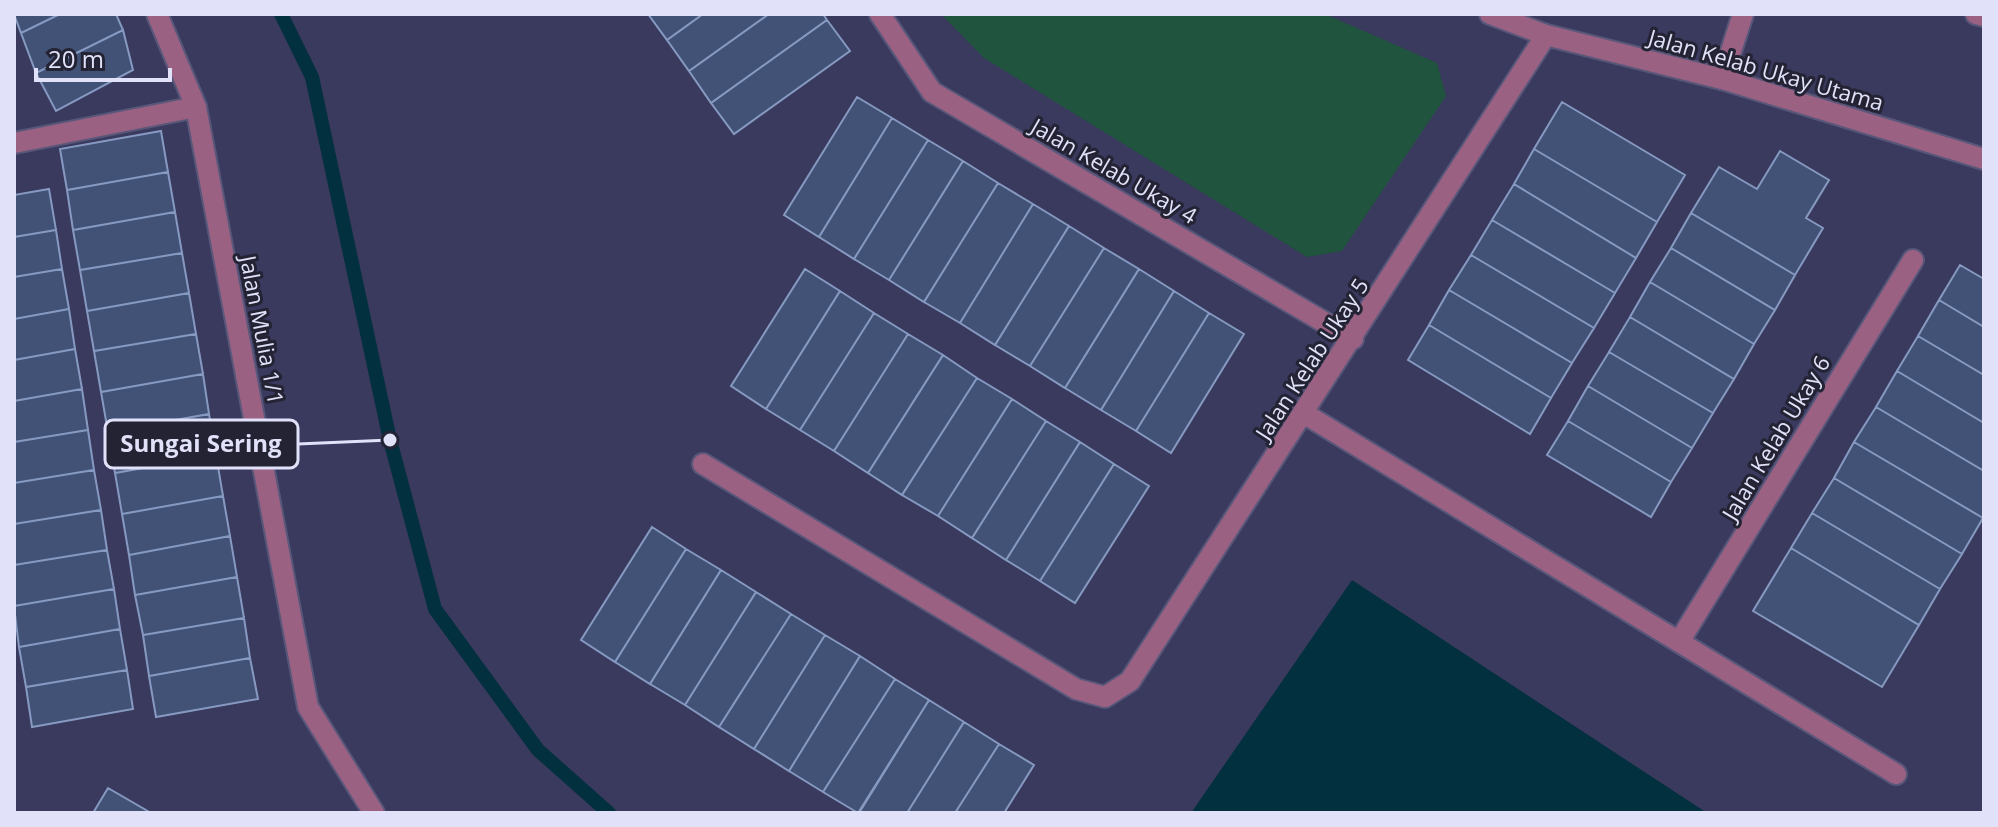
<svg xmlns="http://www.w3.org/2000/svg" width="1998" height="827" font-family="'Open Sans',sans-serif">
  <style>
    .green { fill: #21543f }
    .water { fill: #02303e }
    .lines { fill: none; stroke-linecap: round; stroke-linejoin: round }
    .stream { stroke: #02303e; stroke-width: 14 }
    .building { fill: #415276; stroke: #8699c1; stroke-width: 2 }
    .service-casing { stroke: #58577a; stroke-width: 24 }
    .minor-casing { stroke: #58577a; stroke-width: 24 }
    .service { stroke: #9a6182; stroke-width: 20 }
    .minor { stroke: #9a6182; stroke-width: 20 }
    .labels { text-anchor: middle; stroke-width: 6; stroke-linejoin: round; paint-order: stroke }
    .street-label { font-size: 22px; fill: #e1e2f9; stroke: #232334 }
    .leader { fill: none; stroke: #e1e2f9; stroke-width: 3 }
    .callout-dot { fill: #e1e2f9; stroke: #232334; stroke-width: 3 }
    .callout { fill: #232334; stroke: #e1e2f9; stroke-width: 3 }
    .callout-label { font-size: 24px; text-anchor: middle; font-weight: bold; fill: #e1e2f9 }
  </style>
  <rect width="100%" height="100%" fill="#3a395e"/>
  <path class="green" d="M941,14H1325L1437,63L1446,96L1342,251L1307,257L984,58Z"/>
  <path class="water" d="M1352,580L1707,813H1191Z"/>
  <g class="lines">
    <path class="stream" d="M281,14L312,77L390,440L435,609L538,750L609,813"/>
  </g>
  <path class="building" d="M14,14H60L21,33Z
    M60,14H116L123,30L36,73L21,33Z
    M648,14H703L667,40Z
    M703,14H769L689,71L667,40Z
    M769,14H823L827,20L711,103L689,71Z
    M827,20L850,51L734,134L711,103Z
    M123,30L133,70L56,111L36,73Z
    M857,97L892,118L819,237L784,215Z
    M1562,102L1685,175L1657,222L1534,149Z
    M892,118L928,140L854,259L819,237Z
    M161,131L168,172L67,190L60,149Z
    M928,140L963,161L889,280L854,259Z
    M1534,149L1657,222L1636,258L1514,184Z
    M1780,151L1829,180L1806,218L1823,228L1795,275L1691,213L1719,167L1757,189Z
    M963,161L998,183L924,302L889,280Z
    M168,172L175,212L73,230L67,190Z
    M998,183L1033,204L960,323L924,302Z
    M1514,184L1636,258L1615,293L1492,220Z
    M49,189L56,230L14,237V195Z
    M1033,204L1069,226L995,345L960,323Z
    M175,212L182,253L80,270L73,230Z
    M1691,213L1795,275L1775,310L1671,248Z
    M1492,220L1615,293L1594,328L1471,255Z
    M1069,226L1104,248L1030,366L995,345Z
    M56,230L62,269L14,277V237Z
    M1104,248L1139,269L1065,388L1030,366Z
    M1671,248L1775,310L1754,344L1650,282Z
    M182,253L189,293L87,311L80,270Z
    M1471,255L1594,328L1572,363L1449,290Z
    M1960,265L1984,279V327L1939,300Z
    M62,269L69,309L14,319V277Z
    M805,269L840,291L766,409L731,386Z
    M1139,269L1174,291L1101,410L1065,388Z
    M1650,282L1754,344L1734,379L1630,317Z
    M1449,290L1572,363L1551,398L1429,325Z
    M840,291L874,313L800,430L766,409Z
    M1174,291L1209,313L1136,431L1101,410Z
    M189,293L196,334L94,351L87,311Z
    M1939,300L1984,327V375L1918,336Z
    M69,309L75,349L14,360V319Z
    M874,313L908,334L834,451L800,430Z
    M1209,313L1244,334L1171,453L1136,431Z
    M1630,317L1734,379L1713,413L1609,352Z
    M1429,325L1551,398L1530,434L1408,360Z
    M196,334L203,374L101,392L94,351Z
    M908,334L943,355L868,473L834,451Z
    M1918,336L1984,375V423L1897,371Z
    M75,349L82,389L14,401V360Z
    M1609,352L1713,413L1692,448L1588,386Z
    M943,355L977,378L902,495L868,473Z
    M1897,371L1984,423V471L1876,407Z
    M203,374L209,414L108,432L101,392Z
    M977,378L1012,399L938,516L902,495Z
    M1588,386L1692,448L1671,482L1568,421Z
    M82,389L88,430L14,442V401Z
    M1012,399L1046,421L972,538L938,516Z
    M1876,407L1984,471L1983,518L1854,442Z
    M209,414L216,455L115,473L108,432Z
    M1046,421L1080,442L1006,560L972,538Z
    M1568,421L1671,482L1651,517L1547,455Z
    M88,430L94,470L14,483V442Z
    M1080,442L1114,464L1040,581L1006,560Z
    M1854,442L1983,518L1962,554L1834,478Z
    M216,455L223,496L122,514L115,473Z
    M1114,464L1149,486L1075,603L1040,581Z
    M94,470L101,510L14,524V483Z
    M1834,478L1962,554L1940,589L1812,513Z
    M223,496L230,536L129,555L122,514Z
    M101,510L107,550L14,565V524Z
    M1812,513L1940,589L1919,625L1791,548Z
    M652,527L686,549L615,662L581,640Z
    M230,536L237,577L135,595L129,555Z
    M1791,548L1919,625L1882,687L1753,611Z
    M686,549L721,570L650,684L615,662Z
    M107,550L114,589L14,606V565Z
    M721,570L756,592L685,705L650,684Z
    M237,577L244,618L143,635L135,595Z
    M114,589L120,629L19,647L14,606Z
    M756,592L791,614L719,727L685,705Z
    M791,614L825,635L754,749L719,727Z
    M244,618L250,658L149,676L143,635Z
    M120,629L127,670L26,687L19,647Z
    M825,635L860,656L789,771L754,749Z
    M860,656L895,679L823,792L789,771Z
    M250,658L258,699L156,717L149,676Z
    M127,670L133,709L32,727L26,687Z
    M895,679L929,700L858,813L823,792Z
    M929,700L964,722L907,813H859Z
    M964,722L999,744L955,813H907Z
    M999,744L1034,765L1004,813H955Z
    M108,788L151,813H93Z"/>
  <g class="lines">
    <defs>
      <path id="service" d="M1976,14L1984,16
        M1722,79L1743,14
        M14,143L196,107"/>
      <path id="minor" d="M157,14L196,107L308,707L374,813
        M880,14L932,92L1353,339
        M1490,14L1546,35L1722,79L1984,159
        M1305,414L1896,774
        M703,464L1076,689L1105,697L1130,681L1546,35
        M1679,642L1913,260"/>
    </defs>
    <use href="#service" class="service-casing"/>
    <use href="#minor" class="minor-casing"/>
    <use href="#service" class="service"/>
    <use href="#minor" class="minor"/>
  </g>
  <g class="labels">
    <g class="street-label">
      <text transform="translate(1766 70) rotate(16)" y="8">Jalan Kelab Ukay Utama</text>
      <text transform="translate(1114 171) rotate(30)" y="8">Jalan Kelab Ukay 4</text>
      <text transform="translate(262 330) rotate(79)" y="8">Jalan Mulia 1/1</text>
      <text transform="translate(1312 359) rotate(-57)" y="8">Jalan Kelab Ukay 5</text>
      <text transform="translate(1776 438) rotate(-59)" y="8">Jalan Kelab Ukay 6</text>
    </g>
  </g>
  <path class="leader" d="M390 440L298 444"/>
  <circle class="callout-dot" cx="390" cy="440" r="8"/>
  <rect class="callout" x="105" y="420" width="193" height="48" rx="8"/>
  <g class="callout-label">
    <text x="201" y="452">Sungai Sering</text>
  </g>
  <rect width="1998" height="827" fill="none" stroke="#e1e2f9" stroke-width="32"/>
  <path d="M36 68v12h134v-12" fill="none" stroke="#e1e2f9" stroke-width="4"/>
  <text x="48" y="68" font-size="24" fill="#e1e2f9" stroke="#232334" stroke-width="6" paint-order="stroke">20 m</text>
</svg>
